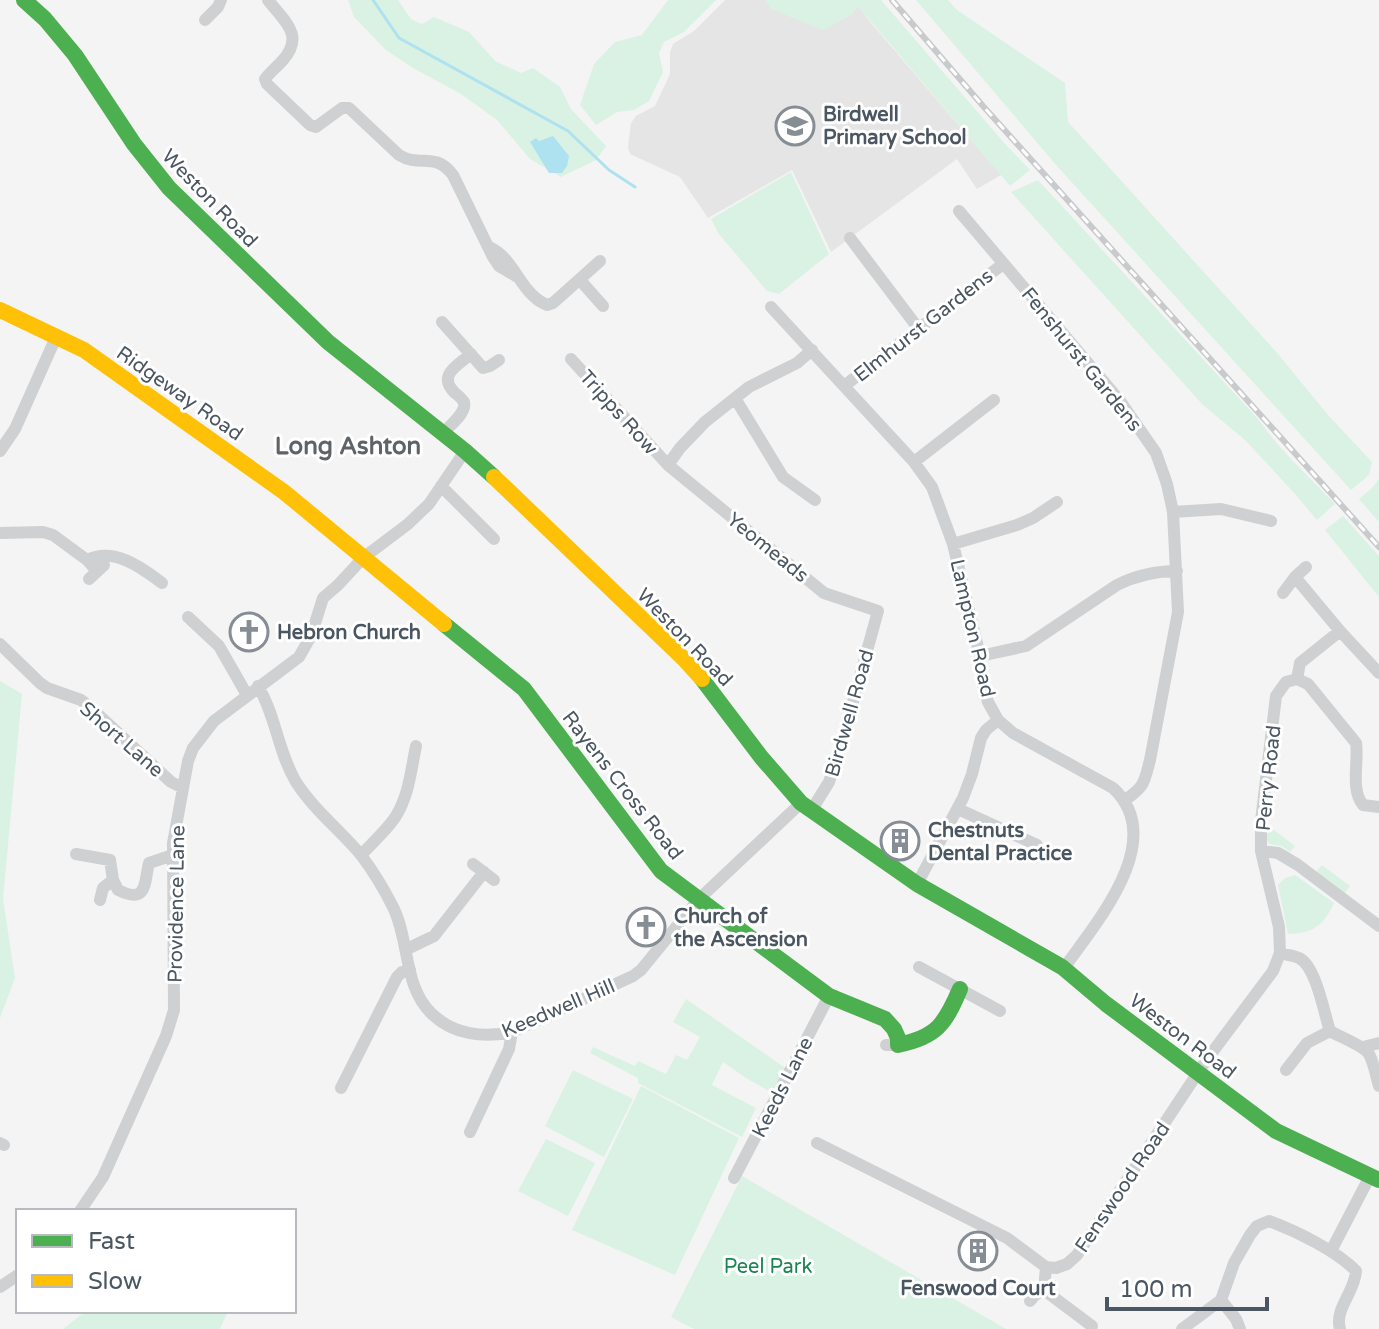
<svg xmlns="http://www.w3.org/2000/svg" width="1379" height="1329" font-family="'Varela Round',sans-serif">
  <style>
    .education { fill: #e6e5e6 }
    .green { fill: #d9f2e3 }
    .water { fill: #aee2f0 }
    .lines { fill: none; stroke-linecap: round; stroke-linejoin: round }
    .stream { stroke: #aee2f0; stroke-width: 3 }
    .street { stroke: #ced0d2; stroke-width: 12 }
    .fast { stroke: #4caf50; stroke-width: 16 }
    .slow { stroke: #ffc107; stroke-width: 16 }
    .rail-casing { stroke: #c9cacc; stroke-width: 6 }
    .rail { stroke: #fff; stroke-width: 3; stroke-dasharray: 9; stroke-linecap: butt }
    .labels { text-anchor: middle; stroke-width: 6; stroke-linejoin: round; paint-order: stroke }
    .poi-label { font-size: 20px; font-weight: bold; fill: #4a5661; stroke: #fff; text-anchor: start }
    .street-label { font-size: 20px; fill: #4a5661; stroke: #fff }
    .park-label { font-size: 20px; fill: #17864f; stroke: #fff }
    .quarter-label { font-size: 24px; font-weight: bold; fill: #5f6368; stroke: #fff }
  </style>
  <rect width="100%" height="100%" fill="#f4f4f4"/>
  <path class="education" d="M725,0H854L872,24L1001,175L977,189L957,159L831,252L792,170L708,218L680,177L630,154L628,147L631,123L636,116L655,106L670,74V52L673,44L694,31Z"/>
  <path class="green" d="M348,0H398L411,19L422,24L434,17L469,32L495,61L521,73L533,68L560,87L571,109L606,146L596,160L561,177L530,159L497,120L461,94L413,68L386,50L354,17Z
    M668,0H716L684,32L664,42L659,53L663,72L649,101L634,110L617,112L596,125L580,105L594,64L615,42L642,35Z
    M765,0H881L1006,145L1030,170L1010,186L858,6L851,15L823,30L771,9Z
    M916,0H948L957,10L1065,83L1068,122L1278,354L1328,415L1372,462L1369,475L1351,490L1057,166Z
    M791,172L829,254L779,294L767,291L718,233L711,219Z
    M1038,180L1259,420C1280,451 1309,476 1335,504L1317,520L1296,495L1245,440L1203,405L1011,192Z
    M1379,479V522L1359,499L1372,488Z
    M1343,516L1379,556V597L1325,530Z
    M0,681L22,694L3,899L15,978L0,1018Z
    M1267,826L1270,827L1295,846L1290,852L1282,846L1269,844L1266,838Z
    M1322,865L1350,886L1345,893L1316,872Z
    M1295,875L1334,903C1323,926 1314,933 1288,934L1278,885L1285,878Z
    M686,999L787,1069L776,1095L746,1078L723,1062L712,1085L756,1108L742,1137L638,1083V1078L590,1053L593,1047L635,1066L638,1061L666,1074L676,1055L687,1060L700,1037L673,1022Z
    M573,1070L633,1099L604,1157L545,1126Z
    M641,1086L739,1138L675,1275L572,1230Z
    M546,1139L595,1163L568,1216L518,1191Z
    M742,1176L1006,1329H694L671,1317Z
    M86,1311H228L220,1329H63Z"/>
  <path class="water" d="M553,136L569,156L567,166L562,173H549L530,142L536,138L539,141Z"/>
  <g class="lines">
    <path class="stream" d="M373,0L399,38L568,131L609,170L635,187"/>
    <path class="street" d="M268,0C284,21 305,35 283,60C277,67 270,72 265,79L267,84L310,125L316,127L342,108H349L399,155C420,168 435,151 453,175L493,257L499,266L516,276
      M205,20L218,7L221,0
      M959,211L1120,401L1156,453L1167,484L1173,512L1178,612L1150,760C1144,783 1145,786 1125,800
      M850,238L918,328
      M489,247C515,258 520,294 547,305L553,303L600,261
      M580,280L603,306
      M771,307L914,462L932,487L953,544L980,656L982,681L988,702L998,720L1013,733L1113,788C1169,840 1096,923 1064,968
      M442,322L483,368L490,366L499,360
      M571,359L668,465L824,593L878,611L838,756L829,782L811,811
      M844,386L1003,264
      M735,398L783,477L815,500
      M443,433C449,426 467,413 464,402C463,400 457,394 455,393C437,375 457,366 471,354
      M0,451L15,429L57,335
      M914,462L994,400
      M668,465L680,448L705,422L749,387L797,363L812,350
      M441,486L494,539
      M1173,512L1221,509L1271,521
      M0,533L43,532L53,535L87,560
      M953,544L1017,525L1033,518L1057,502
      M97,571L87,560C114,547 141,567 162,583
      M1295,577L1340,631L1379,673
      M89,579L104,565
      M1283,593L1295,577L1306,567
      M188,617L219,646L247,695
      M0,644L40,683L47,688L81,700L91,708L171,782L183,788
      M980,656L1026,646L1117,585C1137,575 1155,571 1177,571
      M1297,679L1308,684L1356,743C1359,762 1350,789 1363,805L1379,807
      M1297,679L1300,663L1340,631
      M258,686C276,716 278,752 296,782C314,810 340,830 361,855C373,871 384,889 393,907C410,941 403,987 432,1014C454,1035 484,1038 512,1032L633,976L641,970L699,899L801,803
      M958,809L1037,845
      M1261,851L1278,853L1298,865L1379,926
      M76,854L110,860L113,880L118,890C148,905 144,882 149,863L173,855
      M361,855C372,843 387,830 396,816C409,795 411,770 416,746
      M473,864L494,880
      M917,884L963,798L972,774L981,738L986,730L998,720
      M100,900L103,888L113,880
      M407,949L434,936L484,872
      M1280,953C1286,955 1293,955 1299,958C1316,966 1324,1013 1330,1031C1340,1037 1364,1046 1369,1054C1374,1063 1376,1076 1379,1086
      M919,967L1000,1011
      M886,1045H898
      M1363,1047L1379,1043
      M1286,1070L1307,1043L1330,1031
      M341,1088L397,977L402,972L410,970
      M470,1132L509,1049L512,1032
      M0,1143L4,1145
      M817,1143L1007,1238L1046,1267L1056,1268L1067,1264L1077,1255L1205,1062L1273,971L1280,953L1279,927L1261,851V821L1276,696L1286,682L1297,679
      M734,1178L829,996
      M80,1211L103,1177L166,1036L174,1010L173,843L188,761L193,748L214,721L299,657L311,636L323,598L338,585L363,558L408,524L429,504L465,451
      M1331,1251L1370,1176
      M1046,1267L1044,1290L1092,1326
      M0,1287L18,1275
      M1221,1300L1236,1319L1240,1329
      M1030,1301L1035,1295L1044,1290
      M1182,1329L1221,1300L1234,1263L1250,1235L1257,1226L1269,1221C1296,1231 1337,1251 1356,1271C1355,1292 1334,1309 1340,1329"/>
    <path class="fast" d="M24,0L45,19L75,55L134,144L169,188L328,342L465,451L494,477
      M444,624L524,689L661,871L829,996L885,1019L894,1029L898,1038V1045C937,1037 945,1024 960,989
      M702,679L761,757L801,803L917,884L1062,967L1106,1004L1276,1131L1379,1180"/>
    <path class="slow" d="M0,310L84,350L284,492L444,624
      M494,477L684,659L702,679"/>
    <defs>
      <path id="rail" d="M892,0L983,106L1379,547"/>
    </defs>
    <use href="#rail" class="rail-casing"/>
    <use href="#rail" class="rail"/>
  </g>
  <defs>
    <symbol id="school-ring" viewBox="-11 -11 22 22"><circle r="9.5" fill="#fff" stroke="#868d94" stroke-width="1.5"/><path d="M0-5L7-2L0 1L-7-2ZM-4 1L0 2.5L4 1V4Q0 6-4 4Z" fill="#868d94"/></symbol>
    <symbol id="church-ring" viewBox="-11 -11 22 22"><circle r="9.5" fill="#fff" stroke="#868d94" stroke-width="1.5"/><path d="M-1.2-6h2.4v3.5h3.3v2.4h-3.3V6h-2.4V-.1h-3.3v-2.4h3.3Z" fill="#868d94"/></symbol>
    <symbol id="building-ring" viewBox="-11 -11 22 22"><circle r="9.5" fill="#fff" stroke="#868d94" stroke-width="1.5"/><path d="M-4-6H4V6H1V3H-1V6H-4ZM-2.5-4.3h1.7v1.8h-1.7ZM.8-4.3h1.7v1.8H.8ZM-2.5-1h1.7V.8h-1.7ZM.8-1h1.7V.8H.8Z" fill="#868d94"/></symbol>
  </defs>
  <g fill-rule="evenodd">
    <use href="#school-ring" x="773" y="104" width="44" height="44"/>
    <use href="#church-ring" x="227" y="610" width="44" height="44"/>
    <use href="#building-ring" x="878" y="819" width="44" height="44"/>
    <use href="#church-ring" x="624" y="905" width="44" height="44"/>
    <use href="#building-ring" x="956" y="1229" width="44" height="44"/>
  </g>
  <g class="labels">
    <g class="poi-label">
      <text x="823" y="121">Birdwell<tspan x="823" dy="23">Primary School</tspan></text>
      <text x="277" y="639">Hebron Church</text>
      <text x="928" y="837">Chestnuts<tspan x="928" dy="23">Dental Practice</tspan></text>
      <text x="674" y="923">Church of<tspan x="674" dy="23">the Ascension</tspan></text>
      <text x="978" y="1295" text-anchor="middle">Fenswood Court</text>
    </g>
    <g class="street-label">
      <text transform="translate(210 198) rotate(46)" y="7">Weston Road</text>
      <text transform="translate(923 325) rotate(-38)" y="7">Elmhurst Gardens</text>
      <text transform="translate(1082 359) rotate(51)" y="7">Fenshurst Gardens</text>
      <text transform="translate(180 393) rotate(35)" y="7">Ridgeway Road</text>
      <text transform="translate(619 412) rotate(48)" y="7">Tripps Row</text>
      <text transform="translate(768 547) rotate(39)" y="7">Yeomeads</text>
      <text transform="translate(973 628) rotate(77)" y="7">Lampton Road</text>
      <text transform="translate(685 637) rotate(46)" y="7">Weston Road</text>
      <text transform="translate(849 713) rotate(-74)" y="7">Birdwell Road</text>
      <text transform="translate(122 739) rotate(41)" y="7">Short Lane</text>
      <text transform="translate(1268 778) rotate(-84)" y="7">Perry Road</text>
      <text transform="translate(623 785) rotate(52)" y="7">Rayens Cross Road</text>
      <text transform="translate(176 904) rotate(-89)" y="7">Providence Lane</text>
      <text transform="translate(558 1008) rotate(-23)" y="7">Keedwell Hill</text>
      <text transform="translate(1183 1036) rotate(37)" y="7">Weston Road</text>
      <text transform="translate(782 1087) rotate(-63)" y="7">Keeds Lane</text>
      <text transform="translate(1122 1187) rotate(-56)" y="7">Fenswood Road</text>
    </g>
    <g class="park-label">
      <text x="768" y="1273">Peel Park</text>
    </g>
    <g class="quarter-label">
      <text x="348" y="454">Long Ashton</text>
    </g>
  </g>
  <rect x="16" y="1209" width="280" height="104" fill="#ffffff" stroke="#b7bbc0" stroke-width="2"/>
  <rect x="32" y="1235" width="40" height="12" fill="#4caf50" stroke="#b7bbc0" stroke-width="2"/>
  <text x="88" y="1249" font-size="24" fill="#4a5661">Fast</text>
  <rect x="32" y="1275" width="40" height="12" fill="#ffc107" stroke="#b7bbc0" stroke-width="2"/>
  <text x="88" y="1289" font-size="24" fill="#4a5661">Slow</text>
  <path d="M1107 1297v12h160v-12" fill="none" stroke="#4a5661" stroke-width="4"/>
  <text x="1119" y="1297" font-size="24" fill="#4a5661" stroke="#ffffff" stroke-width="6" paint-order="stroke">100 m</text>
</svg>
